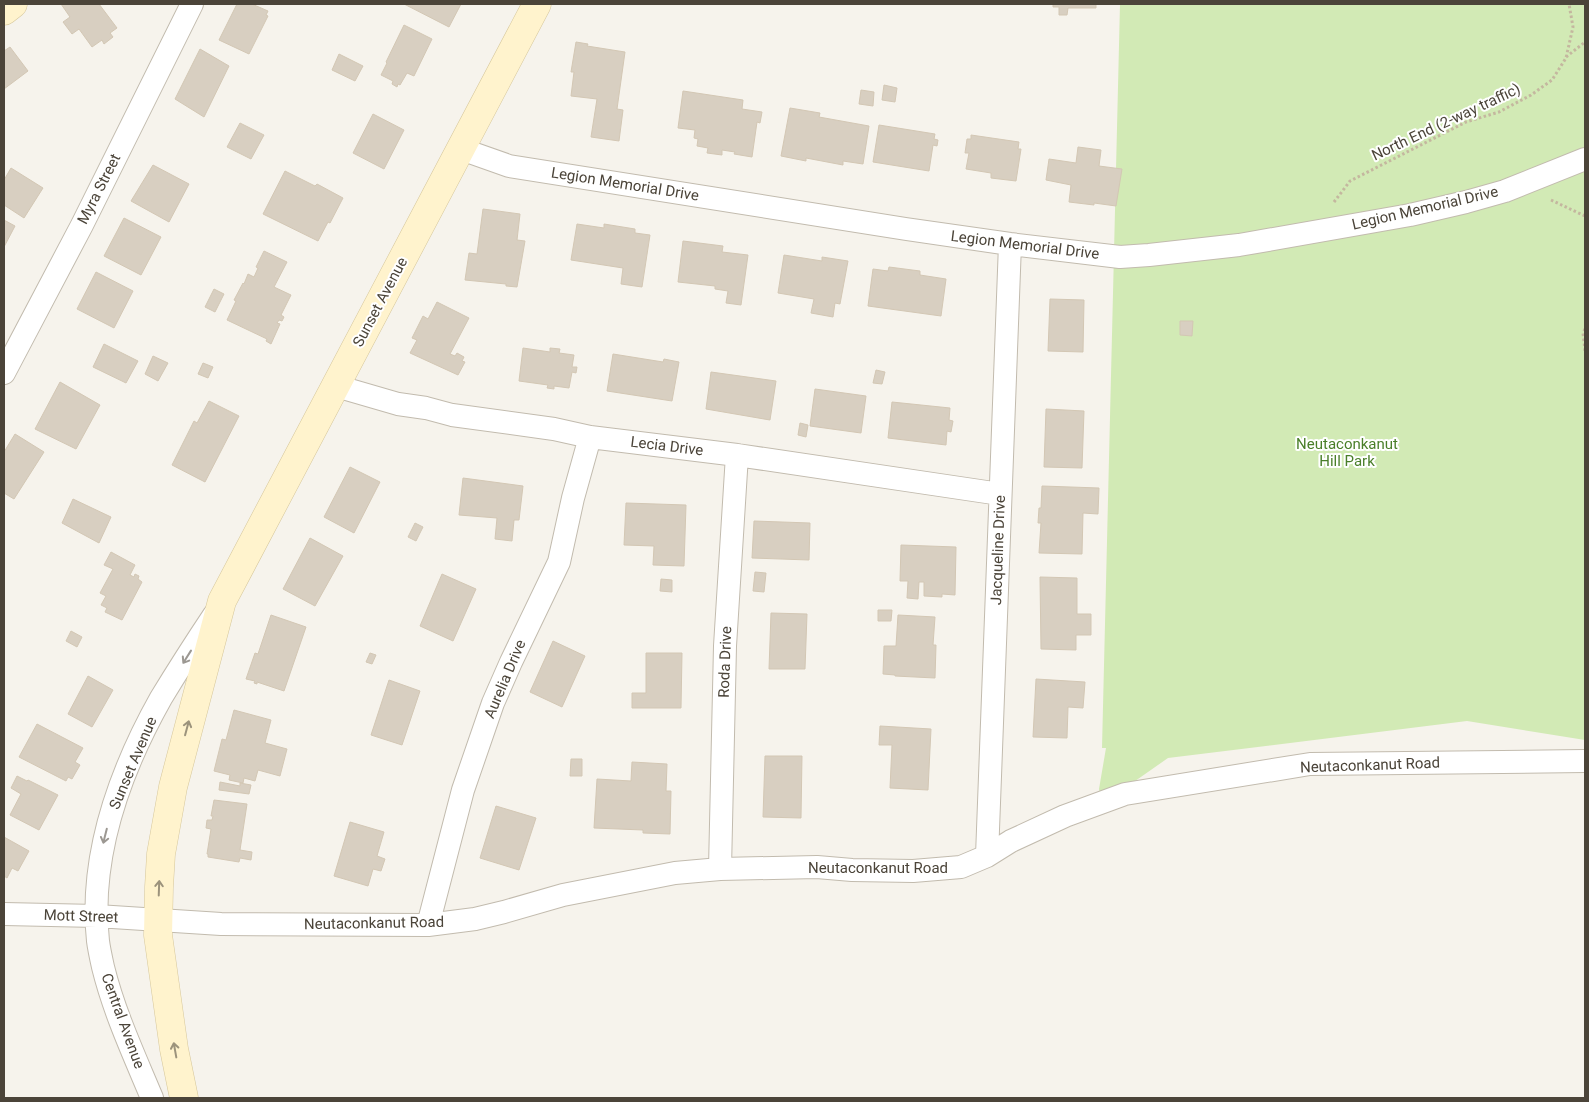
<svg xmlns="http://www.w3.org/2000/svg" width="1589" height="1102" font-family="Roboto,sans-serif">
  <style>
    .green { fill: #d2eab5 }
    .building { fill: #d8cfc1; stroke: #d3c7b4 }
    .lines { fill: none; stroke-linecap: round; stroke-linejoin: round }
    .street-casing { stroke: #c2bbae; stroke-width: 24 }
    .secondary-casing { stroke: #d6c79b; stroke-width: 29 }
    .path { stroke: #c4b79f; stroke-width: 3; stroke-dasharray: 2.5 2.5; stroke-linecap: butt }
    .street { stroke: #fff; stroke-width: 22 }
    .secondary { stroke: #fff3cd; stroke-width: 28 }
    .oneway { stroke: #9c9892 }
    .oneway2 { stroke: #9c937c }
    .labels { text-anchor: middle; stroke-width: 4; stroke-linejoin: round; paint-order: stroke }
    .street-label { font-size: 15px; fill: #4b4439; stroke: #fff }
    .park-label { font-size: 15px; fill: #4a7f2a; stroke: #fff }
  </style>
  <rect width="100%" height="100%" fill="#f6f3ec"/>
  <path class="green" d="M1120,4H1585V740L1467,721L1168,758L1118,793L1101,800L1099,789L1106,748H1102Z"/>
  <path class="building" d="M61,4H99L117,28L110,33L113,37L104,44L102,40L92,47L79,29L72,34L63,22L70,17Z
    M237,4H252L268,11L266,15L268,16L249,54L219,40Z
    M404,4H461L449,27Z
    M1053,4H1096V8H1068L1067,15H1059V7H1053Z
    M404,25L432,39L414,76L407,73L400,85L398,84L397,87L392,84L393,81L381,75L387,63L386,62Z
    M576,42L588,44L587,46L625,52L617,109L623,110L619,141L591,137L597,99L571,96L574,72H571Z
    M10,47L28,71L4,89V51Z
    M200,49L229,66L204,117L175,99Z
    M339,54L363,66L355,81L332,70Z
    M884,85L897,88L895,102L882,100Z
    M861,90L874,92L873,106L859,104Z
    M683,91L743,100L742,109L762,112L760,123L757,122L752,157L734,154L735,152L722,150V155L707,153L708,148L697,146L698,139L694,138L695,130L678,128Z
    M790,108L820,113L819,117L869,126L863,164L843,161V165L806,158V161L781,156Z
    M373,114L404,130L384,169L353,153Z
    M240,123L264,135L251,159L227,147Z
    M879,125L935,134L934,139L938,140L937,146L933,145L929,171L873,162Z
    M971,135L1019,142L1018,149H1021L1016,181L991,178V173L966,169L969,153H965L967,139H971Z
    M1078,147L1101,150L1099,166L1122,169L1116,206L1094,203V205L1069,202L1071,185L1046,180L1049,159L1076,163Z
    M153,165L189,184L169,222L131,201Z
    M11,168L43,188L24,218L4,205V180Z
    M285,171L315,186L317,184L343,198L330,223L328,222L318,241L263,214Z
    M483,209L520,214L517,240L525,241L517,287L506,286V284L465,280L469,253L477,254Z
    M124,218L161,237L141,275L104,256Z
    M4,220L15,226L4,247Z
    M577,224L604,228V224L635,229V233L650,235L642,287L621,284L623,268L571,260Z
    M683,241L723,246L722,252L748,255L741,305L726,303L728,291L715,289V286L678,282Z
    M264,251L287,262L274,287L291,295L281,315L284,317L282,321L279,320L277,323L280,324L271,344L266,341L267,339L227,320L236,301L234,300L243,283L244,284L248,274L254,277L258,268L256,267Z
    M784,255L822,261V257L848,261L840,304L835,303L833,317L811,313L814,299L778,293Z
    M889,267L920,271V275L946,279L941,316L868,306L873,269L888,271Z
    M96,272L133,291L114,328L77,309Z
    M214,289L224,294L215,312L205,307Z
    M1050,299L1084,300L1083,352L1048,351Z
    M437,302L469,318L450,354L455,356L457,353L464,357L462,361L465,362L458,375L410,353L417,340L412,338L423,316L428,319Z
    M1180,321H1193L1192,336L1180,335Z
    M104,344L138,361L126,383L93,367Z
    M523,348L550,352V348L560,349L559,353L574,355L572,367H577L576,373L572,372L569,388L554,386V389L547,388L548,385L519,381Z
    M613,354L663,362L664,359L679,362L672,401L607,391Z
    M153,356L168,363L158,381L145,374Z
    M203,363L213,367L208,378L198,374Z
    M876,370L885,372L882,384L873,383Z
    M711,372L776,381L770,420L706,409Z
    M60,382L100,405L76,449L35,429Z
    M815,389L866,396L861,433L810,426Z
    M209,401L239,416L205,482L172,465L194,421L197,423Z
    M892,402L950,408L949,420L953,421L951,432L947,431L946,445L888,438Z
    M1046,409L1084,411L1082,468L1044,467Z
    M800,423L808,425L806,437L798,435Z
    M15,434L44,452L14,499L4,493V452Z
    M350,467L380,482L354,533L324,517Z
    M463,478L523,486L519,520H514L512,541L495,539L497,518L459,515Z
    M1042,486L1099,488L1098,514L1083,513L1082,554L1039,553L1041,523H1038L1039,508H1041Z
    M73,499L111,517L99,543L62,523Z
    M626,503L686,505L684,566L653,565L654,546L624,545Z
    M754,521L810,523L809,560L752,558Z
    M415,523L423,527L416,541L408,537Z
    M310,538L343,556L315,606L283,589Z
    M901,545L956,547L955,595L942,594V597L924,596V582H919L918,599L907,598L908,581H900Z
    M111,552L135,565L130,575L134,577L135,574L139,576L138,579L142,582L122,620L105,612L107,608L101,605L106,596L100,593L113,569L104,565Z
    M755,572L766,573L764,592L753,591Z
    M442,574L476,589L453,641L420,626Z
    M1040,577L1077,578V614H1091V635H1076V650L1041,649Z
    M661,579L672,580V592L660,591Z
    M878,610H892L891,621H878Z
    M771,613L807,614L805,669H769Z
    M271,615L306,627L284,691L257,682V684L254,683L255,681L246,679L255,653L258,654Z
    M898,615L935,617L933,645H936L935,678L895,676V675L883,674L884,646H896Z
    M71,631L82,637L77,647L66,641Z
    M553,641L585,656L562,707L530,692Z
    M370,653L376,655L372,664L366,662Z
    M646,653H682L681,708H632V693H646Z
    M88,676L113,690L92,727L68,714Z
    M1036,679L1085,682L1083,708L1068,707L1067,738L1033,737Z
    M389,680L420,691L402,745L371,735Z
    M234,710L271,720L265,743L287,749L280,776L258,770L255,781L244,778L243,783L229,780L230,775L214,771L222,739L226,740Z
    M37,724L83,748L75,762L80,765L72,779L68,777L66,781L19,757Z
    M880,726L931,729L928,790L890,788L892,745H879Z
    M765,756H802L801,818L763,817Z
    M571,759H582V776H570Z
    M632,762L667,764L666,791H671L670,834L643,833V830L594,828L597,779L631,781Z
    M17,776L27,781L28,780L58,795L39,830L10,815L21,794L11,788Z
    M220,782L240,786V783L251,785L249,794L219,790Z
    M214,800L247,804L240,850L252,852L251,860L240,858L239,862L208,857V854H207L211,829L206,828L207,820H212L213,816H211Z
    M496,806L536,818L519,870L480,858Z
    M350,822L384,832L377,856L385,859L381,871L373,869L368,886L334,876Z
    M4,837L29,851L18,871L12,868L7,878L4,876Z"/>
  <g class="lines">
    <defs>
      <path id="street" d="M461,149L509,166L906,229L1010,244L1120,257L1149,255L1239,245L1410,215L1466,202L1505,191L1585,159
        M4,373L82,225L192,4
        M336,386L398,404L426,408L452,415L554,429L590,437L737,455L1000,494
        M987,856L1010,244
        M720,869L725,646L737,455
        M4,914L97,916L221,924L428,925L475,919L504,912L563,895L675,873L720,869L817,867L852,870L913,871L961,867L987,856L1011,841L1065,816L1125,794L1310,764L1585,761
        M428,925L463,790L493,703L511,662L559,562L573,498L590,437
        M152,1098C134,1055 114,1012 103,967C101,958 99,949 98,941C89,856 120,771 161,698C178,670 196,642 214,615"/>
      <path id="secondary" d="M4,11L13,4
        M184,1098L174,1049L158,935L159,887L161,854L173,787L222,601L537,4"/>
    </defs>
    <use href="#street" class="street-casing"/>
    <use href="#secondary" class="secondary-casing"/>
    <path class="path" d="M1566,57L1585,42
      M1551,200L1585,216
      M1334,202L1350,181L1466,122L1499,112L1531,95L1552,80L1566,58L1573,27L1569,4
      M1585,329L1583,333L1585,351"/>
    <use href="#street" class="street"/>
    <use href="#secondary" class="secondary"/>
  </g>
  <defs><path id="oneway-shaft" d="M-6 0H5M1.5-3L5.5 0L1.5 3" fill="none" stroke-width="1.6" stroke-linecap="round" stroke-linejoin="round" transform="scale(1.25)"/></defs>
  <g class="oneway">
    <use href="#oneway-shaft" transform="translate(187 657) rotate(122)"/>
    <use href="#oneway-shaft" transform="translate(105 836) rotate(104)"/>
  </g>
  <g class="oneway2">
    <use href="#oneway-shaft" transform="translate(187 728) rotate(-75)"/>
    <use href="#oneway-shaft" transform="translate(159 888) rotate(-88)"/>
    <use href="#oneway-shaft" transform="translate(175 1050) rotate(-100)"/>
  </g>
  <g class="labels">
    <g class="street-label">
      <text transform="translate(1446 122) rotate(-25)" y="5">North End (2-way traffic)</text>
      <text transform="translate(625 184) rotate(9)" y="5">Legion Memorial Drive</text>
      <text transform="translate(99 189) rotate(-63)" y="5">Myra Street</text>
      <text transform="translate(1425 208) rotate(-13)" y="5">Legion Memorial Drive</text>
      <text transform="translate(1025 245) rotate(7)" y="5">Legion Memorial Drive</text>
      <text transform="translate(380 302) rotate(-62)" y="5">Sunset Avenue</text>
      <text transform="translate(667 446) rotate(7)" y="5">Lecia Drive</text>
      <text transform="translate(998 550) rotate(-88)" y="5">Jacqueline Drive</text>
      <text transform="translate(725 662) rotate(-88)" y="5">Roda Drive</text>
      <text transform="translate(505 679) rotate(-67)" y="5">Aurelia Drive</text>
      <text transform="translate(133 763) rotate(-67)" y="5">Sunset Avenue</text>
      <text transform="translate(1370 765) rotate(-2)" y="5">Neutaconkanut Road</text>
      <text x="878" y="873">Neutaconkanut Road</text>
      <text transform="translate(81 916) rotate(2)" y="5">Mott Street</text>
      <text transform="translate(374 923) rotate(-1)" y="5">Neutaconkanut Road</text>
      <text transform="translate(123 1021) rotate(70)" y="5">Central Avenue</text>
    </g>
    <g class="park-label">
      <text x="1347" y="449">Neutaconkanut<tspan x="1347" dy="17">Hill Park</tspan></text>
    </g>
  </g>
  <rect width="1589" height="1102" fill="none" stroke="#4b4439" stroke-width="10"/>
</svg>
